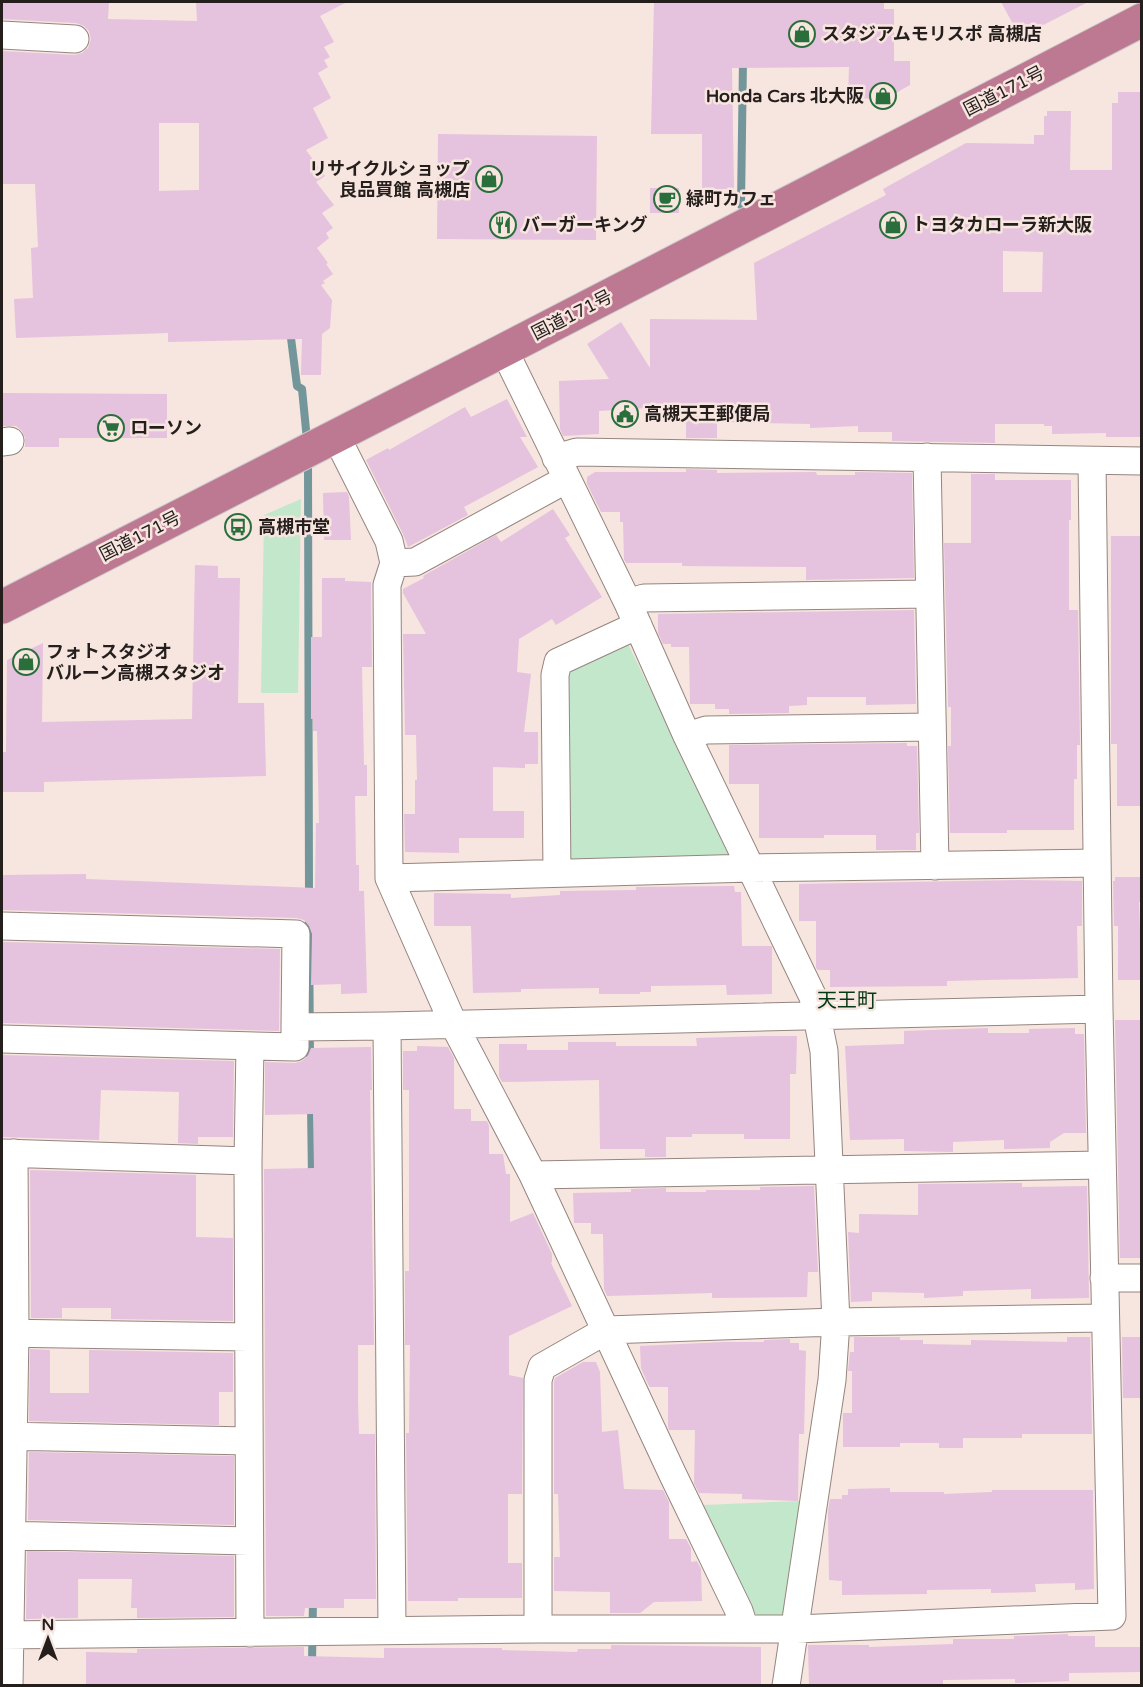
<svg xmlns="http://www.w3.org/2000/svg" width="1143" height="1687" font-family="'Varela Round','Noto Sans JP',sans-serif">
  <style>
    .green { fill: #c3e7cb }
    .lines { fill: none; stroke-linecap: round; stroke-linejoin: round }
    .stream { stroke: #73969b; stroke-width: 8 }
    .building { fill: #e5c2de; fill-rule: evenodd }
    .minor-casing { stroke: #95857f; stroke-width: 29 }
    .highway-casing { stroke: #cac9c9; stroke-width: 35 }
    .minor { stroke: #fff; stroke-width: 27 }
    .highway { stroke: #bd7892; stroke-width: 33 }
    .labels { text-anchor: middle; stroke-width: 5; stroke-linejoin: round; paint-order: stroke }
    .poi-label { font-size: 18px; font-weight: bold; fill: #241e1c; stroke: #f7e5df; text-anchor: start }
    .street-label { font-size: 18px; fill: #241e1c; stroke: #f7e5df }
    .neighbourhood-label { font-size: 20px; fill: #053815; stroke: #f7e5df }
  </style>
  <rect width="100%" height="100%" fill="#f7e5df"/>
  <path class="green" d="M301,499L298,693H261L264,515Z
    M618,641L628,644L731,855L574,865L565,857L564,675L570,667Z
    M801,1501L786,1611L779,1619H763L753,1612L703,1505Z"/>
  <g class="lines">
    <path class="stream" d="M741,205L743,60
      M290,330L297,386L302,389L307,440
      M308,461L309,896
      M309,917L310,1061
      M311,1106L312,1178
      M312,1664L313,1598"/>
  </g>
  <path class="building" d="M2,2H109L108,19L197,21L196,2H347L320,16L334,42L324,47L330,57L324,60L328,67L318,73L331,98L313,108L328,138L306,150L325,176L316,182L334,205L322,213L333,228L326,233L329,238L317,248L328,263L326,264L333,274L323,281L325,283L321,285L332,300L330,328L322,334L321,375H301L302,339L168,342V333L16,338L14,299L33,298L31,248L38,247L35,184H2V51L75,55L82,53L88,48L91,39L89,31L84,26L76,23L2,19ZM159,123H199V190L159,191Z
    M654,2H884V9H894V61H910V85L885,99L848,98L849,67L732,68L734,189H702V134H651Z
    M1001,2H1088L1020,37Z
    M1118,92H1142V437H1106V433L1052,434V426H1044V424H995V443L892,441V432H858V426L810,428V424L717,422V438H686V421H647V408L599,411V434L563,436L560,429L559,381L609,379L587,344L621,322L650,368V319L757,320L754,263L886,195L883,189L966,143L1034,144V135H1044V116H1047V111H1071L1070,170H1112V103H1118ZM1003,251L1043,252L1042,292H1003Z
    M438,134L597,136L596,240L437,239Z
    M650,188H679V213H650Z
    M2,393L167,394V438H59V447H25V438L22,431L16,426H2Z
    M507,399L527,437H520L538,467L464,507L468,515L408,547L403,534L366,460L388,448L389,450L465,407L471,417Z
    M686,469L717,470V473L816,472L817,475H855V472L912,473L914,578L806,580V567L682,566V563H626L624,559L623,522H620V512H601L587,484V477L595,472H686Z
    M971,474H995V480H1071V520H1069V610H1078L1080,745H1077V779H1074V830H1007V833H950L948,746H951V707H948V704L944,543H971Z
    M347,492L349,497L351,540H324L323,493Z
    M553,509L570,535L565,538L602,597L556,625L552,619L519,639L517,672L531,674L524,732H538V764H525V768L493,767V811H524V838H459V853L405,852L404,814H415V780H417L416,735H405L403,634H426L403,593V589L424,578L423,576L496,535L501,542Z
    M1111,536H1142V806H1117V744H1111Z
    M195,565L218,566V578H240L238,703H264L266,776L44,782V792H2V752H6L7,660L43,643L42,722L192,719Z
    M322,578H345V581L371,582L372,667H362L364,765H367V796H355L356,865H359V891H364L367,993L341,994V984L311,985L312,934L309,926L304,920L297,918L2,910V875L86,874V879L315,888L316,823H319L317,731H313V719H311V637H322Z
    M914,610L916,704L866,705V697H807V705L789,706V713L729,714V709H715V704H690L689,647H671V644H663L658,633V614Z
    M907,743V746H917L919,833H916V850H876V835H824V838H759V784H729V745Z
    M1115,877H1142V902H1139L1142,980H1118V926H1114L1113,881H1115Z
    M1021,880L1082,881V926H1077L1078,978L947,981V986L830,987V970H818L816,968V921H799V884Z
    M734,886L735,892H741L742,946H771L772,947V994L727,995L726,985L651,986V992H640V994H599V988L521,989V992L473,993L471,926H434V893L511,894V898L560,895V891L636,890V887Z
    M2,942L280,949L279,1031L2,1023Z
    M1115,1020H1142V1258H1120Z
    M988,1028V1033H1029V1029L1075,1028V1034H1084L1086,1133H1064L1050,1142V1148L1004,1149V1140L953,1142V1152L904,1151V1139L850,1140L845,1046L904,1044V1031Z
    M764,1036H797L796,1074H790V1139H744V1134H692V1137H666V1157H645V1149H600L599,1080L502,1082L499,1076V1044H527V1050H568V1042H616V1046H697L696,1038Z
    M417,1046L448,1047L454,1058V1109H471V1121H487L489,1126V1154H503L506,1174H510V1222L533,1213L552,1254V1262L551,1263L572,1306L509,1336V1375L523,1378L522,1494H508V1563H522V1598H458V1601H408L406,1433H409L410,1345H405V1271H409V1090H403V1051H417Z
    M371,1047L372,1090H370L374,1345H358V1402L359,1434H375L376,1599H344V1608H305L304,1616H266L264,1169L314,1168L313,1114L265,1115V1062L295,1063L302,1061L308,1055L311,1048Z
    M2,1055L234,1061L233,1137H198V1144L178,1143L179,1092L101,1090L99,1140L2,1137Z
    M30,1170L196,1175V1237L233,1238V1321L111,1319V1308H62V1318H31Z
    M1022,1183V1187L1087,1186L1089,1298L1031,1299V1289L963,1291V1296L924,1298V1293L872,1292V1301L851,1302L848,1232L859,1233V1214L918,1215V1184Z
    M814,1186L818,1272H808L807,1297L712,1298V1293L607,1296L604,1289L603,1234H591V1223H574L573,1193L631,1192V1189L666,1188V1192H706V1190H760V1187Z
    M854,1337H900V1340H923V1344L971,1345V1340L1067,1342V1337H1090L1092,1434H1022V1438H963V1448H939V1443H900V1447H843V1413H852V1371H848L850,1352H854Z
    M1122,1337H1142V1398H1123Z
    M790,1339V1343H799V1350L806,1351L804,1434H799L798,1501L742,1499V1494L699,1493L694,1483L695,1430H669L668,1426V1387H650L648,1384L641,1368L640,1346L724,1342H764V1340Z
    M30,1349L50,1350V1393H89V1350L233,1353V1392H219V1425L29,1421Z
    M583,1362H596L600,1372L602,1432L618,1430L624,1489L663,1490L669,1502V1539H686L691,1548V1562L697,1561L701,1569L702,1601L654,1602L640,1613H610V1592L554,1591V1557H560L558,1494H554V1382L555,1378Z
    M29,1452L234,1456V1525L28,1520Z
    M890,1488V1492H944V1494L992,1492V1490H1093L1094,1589L1075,1590V1583L1035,1584L1036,1592L991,1593V1589L927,1590V1594L842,1595V1581L829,1580L828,1511L830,1499H842V1495H848V1489Z
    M27,1551L234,1556V1617L137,1618V1608H131L132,1579H78V1618L26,1619Z
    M1068,1634V1636H1095V1647H1142V1672L1069,1673V1681L1015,1683V1679L943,1680V1686H809L808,1645H869V1647L953,1644V1639H1014V1636Z
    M611,1645L761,1647V1686H86V1652L137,1653V1649L304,1647V1656L384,1658V1648H502V1650L577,1652L578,1649H611Z"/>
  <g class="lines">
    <defs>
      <path id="minor" d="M2,35L75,39
        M504,350L628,603L687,736L813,997L824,1051L836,1322L832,1380L786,1686
        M336,436L389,541L394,563L387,585L389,878L751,868L1097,863
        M2,442L10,441
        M927,457L935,866
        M556,458L577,452L1142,461
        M394,563L415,562L567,479
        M628,603L644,598L929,594
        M687,736L706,730L932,727
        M557,873L555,675L558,662L638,625
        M389,878L453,1023L533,1175L673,1475L739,1611L745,1629
        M2,926L296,934L295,1027L387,1026L1099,1009
        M387,1026L392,1630
        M2,1039L295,1047V1027
        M2,1153L248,1161L250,1046
        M248,1161L250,1633
        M533,1175L1102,1165
        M1104,1278H1142
        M2,1333L248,1337
        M2,1436L249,1441
        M2,1535L249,1541
        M538,1629V1380L542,1367L607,1330L836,1322L1105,1318
        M2,1635L538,1629H796L1112,1616L1099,1009L1092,461
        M9,1686L15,1333L14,1153"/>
      <path id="highway" d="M2,607L504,350L1142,20"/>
    </defs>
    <use href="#minor" class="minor-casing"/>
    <use href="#highway" class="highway-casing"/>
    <use href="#minor" class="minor"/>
    <use href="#highway" class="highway"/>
  </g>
  <defs>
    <symbol id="shop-ring" viewBox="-11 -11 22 22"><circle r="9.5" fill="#f7e5df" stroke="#2a6f3b" stroke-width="1.5"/><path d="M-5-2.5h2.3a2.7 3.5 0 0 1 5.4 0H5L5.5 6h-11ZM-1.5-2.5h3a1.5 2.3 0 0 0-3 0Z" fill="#2a6f3b"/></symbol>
    <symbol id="cafe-ring" viewBox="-11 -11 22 22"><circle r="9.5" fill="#f7e5df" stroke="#2a6f3b" stroke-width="1.5"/><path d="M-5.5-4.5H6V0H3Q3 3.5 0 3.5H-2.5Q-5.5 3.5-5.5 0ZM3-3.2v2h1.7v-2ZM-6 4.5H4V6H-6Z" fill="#2a6f3b"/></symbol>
    <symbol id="restaurant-ring" viewBox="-11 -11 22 22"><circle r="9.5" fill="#f7e5df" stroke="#2a6f3b" stroke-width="1.5"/><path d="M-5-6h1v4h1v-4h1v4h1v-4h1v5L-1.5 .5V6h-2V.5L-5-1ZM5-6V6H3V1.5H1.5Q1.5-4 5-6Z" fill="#2a6f3b"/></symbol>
    <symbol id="civic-ring" viewBox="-11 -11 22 22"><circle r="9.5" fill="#f7e5df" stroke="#2a6f3b" stroke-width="1.5"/><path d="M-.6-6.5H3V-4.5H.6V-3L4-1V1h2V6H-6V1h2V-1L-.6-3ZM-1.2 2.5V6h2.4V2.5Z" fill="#2a6f3b"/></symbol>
    <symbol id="supermarket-ring" viewBox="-11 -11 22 22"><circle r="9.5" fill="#f7e5df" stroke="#2a6f3b" stroke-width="1.5"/><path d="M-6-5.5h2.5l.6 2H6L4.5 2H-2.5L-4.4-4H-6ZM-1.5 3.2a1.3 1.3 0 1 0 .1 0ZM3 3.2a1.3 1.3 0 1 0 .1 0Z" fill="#2a6f3b"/></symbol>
    <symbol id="bus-ring" viewBox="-11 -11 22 22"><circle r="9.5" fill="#f7e5df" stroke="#2a6f3b" stroke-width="1.5"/><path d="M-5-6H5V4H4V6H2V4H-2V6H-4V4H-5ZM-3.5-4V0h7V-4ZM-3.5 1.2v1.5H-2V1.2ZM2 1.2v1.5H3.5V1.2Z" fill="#2a6f3b"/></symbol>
  </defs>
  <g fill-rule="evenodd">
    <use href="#shop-ring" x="787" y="19" width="30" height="30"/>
    <use href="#shop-ring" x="868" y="81" width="30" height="30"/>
    <use href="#shop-ring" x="474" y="164" width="30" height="30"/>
    <use href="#cafe-ring" x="652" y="184" width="30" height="30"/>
    <use href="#restaurant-ring" x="488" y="210" width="30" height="30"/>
    <use href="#shop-ring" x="878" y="210" width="30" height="30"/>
    <use href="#civic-ring" x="610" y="399" width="30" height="30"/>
    <use href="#supermarket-ring" x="96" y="413" width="30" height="30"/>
    <use href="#bus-ring" x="223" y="512" width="30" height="30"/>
    <use href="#shop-ring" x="11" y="647" width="30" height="30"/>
  </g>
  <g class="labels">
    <g class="poi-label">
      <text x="822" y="40">スタジアムモリスポ 高槻店</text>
      <text x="864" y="102" text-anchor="end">Honda Cars 北大阪</text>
      <text x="470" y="175" text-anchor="end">リサイクルショップ<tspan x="470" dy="21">良品買館 高槻店</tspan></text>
      <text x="686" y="205">緑町カフェ</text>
      <text x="522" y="231">バーガーキング</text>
      <text x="912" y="231">トヨタカローラ新大阪</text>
      <text x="644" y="420">高槻天王郵便局</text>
      <text x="130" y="434">ローソン</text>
      <text x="258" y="533">高槻市堂</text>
      <text x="46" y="658">フォトスタジオ<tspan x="46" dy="21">バルーン高槻スタジオ</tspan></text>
    </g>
    <g class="street-label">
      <text transform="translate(1004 91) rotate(-27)" y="6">国道171号</text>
      <text transform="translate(572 315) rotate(-27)" y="6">国道171号</text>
      <text transform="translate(140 536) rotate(-27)" y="6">国道171号</text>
    </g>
    <g class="neighbourhood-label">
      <text x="847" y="1007">天王町</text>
    </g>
  </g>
  <rect width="1143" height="1687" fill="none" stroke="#241e1c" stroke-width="6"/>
  <g transform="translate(48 1639)" stroke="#f7e5df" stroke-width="4.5" paint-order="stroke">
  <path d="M0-4.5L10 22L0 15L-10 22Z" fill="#241e1c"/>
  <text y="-9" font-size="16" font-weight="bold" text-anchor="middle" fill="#241e1c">N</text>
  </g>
</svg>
